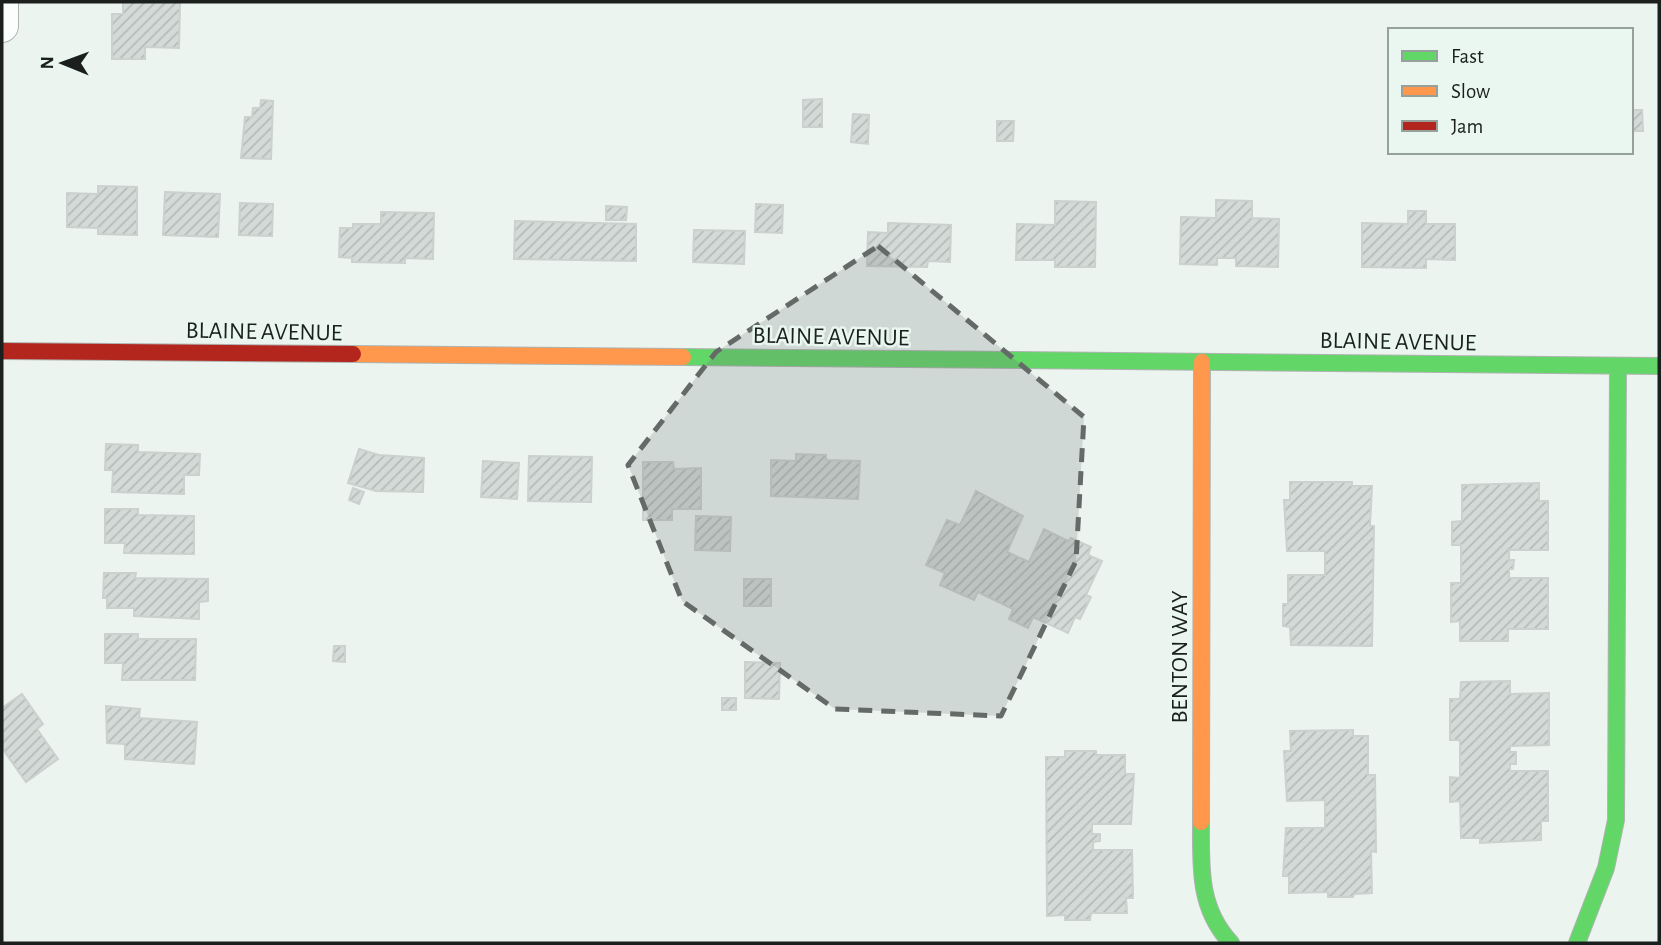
<svg xmlns="http://www.w3.org/2000/svg" width="1661" height="945" font-family="'Alegreya Sans',sans-serif">
  <style>
    .building { fill: url(#building-hatch); stroke: #cad1ce; stroke-width: 2 }
    .lines { fill: none; stroke-linecap: round; stroke-linejoin: round }
    .street-casing { stroke: #aeb4b1; stroke-width: 34 }
    .fast-casing { stroke: #aeb4b1; stroke-width: 18 }
    .slow-casing { stroke: #aeb4b1; stroke-width: 18 }
    .jam-casing { stroke: #aeb4b1; stroke-width: 18 }
    .street { stroke: #fcfdfd; stroke-width: 32 }
    .fast { stroke: #63d668; stroke-width: 16 }
    .slow { stroke: #ff974d; stroke-width: 16 }
    .jam { stroke: #b3261e; stroke-width: 16 }
    .marked { fill: #646a68; fill-opacity: 0.2; stroke: #646a68; stroke-width: 5; stroke-dasharray: 14 9; stroke-linejoin: round }
    .labels { text-anchor: middle; stroke-width: 5; stroke-linejoin: round; paint-order: stroke }
    .street-label { font-size: 24px; fill: #1b201e; stroke: #e9f7f0 }
  </style>
  <defs>
    <pattern id="building-hatch" width="6" height="6" patternUnits="userSpaceOnUse" patternTransform="scale(1.75)"><rect width="6" height="6" fill="#d3dad8"/><path d="M-1 1l2-2M0 6l6-6M5 7l2-2" fill="none" stroke="#b5bbb9"/></pattern>
  </defs>
  <rect width="100%" height="100%" fill="#ecf4f0"/>
  <path class="building" d="M123,2H180L179,48L145,47V59H112V14H123Z
    M822,99V127H803V100Z
    M261,100L273,101L271,159L241,158L245,117H252L253,108H260Z
    M1631,110H1642L1643,131H1631Z
    M853,114L869,115L868,144L851,142Z
    M997,121H1014L1013,141H997Z
    M98,186L137,187V235L98,234V228L67,227V193L98,194Z
    M165,192L220,194L218,237L163,235Z
    M1216,200L1252,201V218L1279,219L1278,267L1236,266V258H1217V265L1180,264L1181,217L1216,218Z
    M1055,201L1096,202L1095,267H1055V260H1016L1017,224L1055,225Z
    M240,203L273,204L272,236L239,235Z
    M756,204L783,205L782,233L755,232Z
    M606,206L627,207L626,220H606Z
    M1408,211H1426V224H1455V260L1426,259V268L1362,267V223L1408,224Z
    M381,212L434,213L433,259L405,258V263L352,262V258L339,257L340,228H353V224H381Z
    M515,221L636,224V261L514,259Z
    M888,223L951,225L950,262L928,261L927,267L867,266L868,232L888,233Z
    M694,230L745,231L744,264L693,262Z
    M106,444L138,445V452L200,454L199,475H184V494L112,492L113,470H105Z
    M359,449L379,455L424,458L423,492L376,491L348,483Z
    M796,454L826,455V460L860,461L858,499L771,496V460L796,461Z
    M529,456L592,457L591,502L528,501Z
    M483,461L519,463L517,499L481,497Z
    M643,462H673L674,469L701,468V509H672V520H643Z
    M1290,482H1352V486H1372L1370,526H1374L1372,646L1291,645L1290,627L1283,626V604H1288V575H1325V551H1287L1284,500H1290Z
    M1539,483V501H1548V550H1509V560H1514L1513,569H1509V578H1548V629H1508V641H1460V621L1451,622V583H1461V545H1452V522L1462,521V485Z
    M353,488L364,492L359,504L349,500Z
    M976,491L1023,516L1007,552L1029,562L1044,529L1068,541L1071,538L1091,547L1088,555L1102,561L1086,595L1091,597L1080,619L1075,617L1068,633L1033,617L1028,628L1009,619L1013,609L978,592L974,600L940,585L945,573L926,565L947,520L960,525Z
    M105,509H138V515L194,516V554L124,553L125,543H105Z
    M696,516L731,517L730,551L695,550Z
    M104,573H136L135,578L208,579V601L199,602V619L134,616V608H107V598H103Z
    M744,579H771V606H744Z
    M105,634H138V639H196L195,680H122L123,663H105Z
    M334,646H345V662L333,661Z
    M745,662L780,663L779,699L745,698Z
    M1510,681V694L1549,693V745L1510,746V752H1516V764H1510V771H1548V821H1541V840L1480,843V838H1461L1460,801L1450,802V777L1460,778V740H1450V699H1460L1461,682Z
    M22,694L43,724L37,729L58,759L26,782L2,748V708Z
    M722,698H736V710H722Z
    M106,706L140,709L139,718L197,722L194,764L125,759V744L107,743Z
    M1353,730V736H1368V775H1375L1376,852L1371,851L1372,893L1354,894L1353,897H1328V892L1289,893V876H1283L1286,828H1325V800L1287,801L1284,751H1291L1290,731Z
    M1065,751H1096V755H1125V774H1134L1131,824H1092V834H1100V841L1093,842V850H1132L1133,898H1126L1127,913H1091L1090,920H1065V915L1047,916L1046,757H1065Z"/>
  <g class="lines">
    <defs>
      <path id="street" d="M2,26V2"/>
      <path id="fast" d="M683,357L1659,366
        M1201,822C1201,866 1198,908 1231,943
        M1577,943L1606,868L1616,820L1618,366"/>
      <path id="slow" d="M353,354L683,357
        M1201,822L1202,362"/>
      <path id="jam" d="M2,351L353,354"/>
    </defs>
    <use href="#street" class="street-casing"/>
    <use href="#fast" class="fast-casing"/>
    <use href="#slow" class="slow-casing"/>
    <use href="#jam" class="jam-casing"/>
    <use href="#street" class="street"/>
    <use href="#fast" class="fast"/>
    <use href="#slow" class="slow"/>
    <use href="#jam" class="jam"/>
  </g>
  <path class="marked" d="M878,246L1084,417L1076,561L1001,716L835,709L682,601L628,465L716,352Z"/>
  <g class="labels">
    <g class="street-label">
      <text transform="translate(264 331) rotate(1)" y="8">BLAINE AVENUE</text>
      <text transform="translate(831 336) rotate(1)" y="8">BLAINE AVENUE</text>
      <text transform="translate(1398 341) rotate(1)" y="8">BLAINE AVENUE</text>
      <text transform="translate(1179 657) rotate(-90)" y="8">BENTON WAY</text>
    </g>
  </g>
  <rect width="1661" height="945" fill="none" stroke="#1b201e" stroke-width="7"/>
  <rect x="1388" y="28" width="245" height="126" fill="#e9f7f0" stroke="#97a19c" stroke-width="2"/>
  <rect x="1402" y="51" width="35" height="10" fill="#63d668" stroke="#97a19c" stroke-width="2"/>
  <text x="1451" y="63" font-size="21" fill="#1b201e">Fast</text>
  <rect x="1402" y="86" width="35" height="10" fill="#ff974d" stroke="#97a19c" stroke-width="2"/>
  <text x="1451" y="98" font-size="21" fill="#1b201e">Slow</text>
  <rect x="1402" y="121" width="35" height="10" fill="#b3261e" stroke="#97a19c" stroke-width="2"/>
  <text x="1451" y="133" font-size="21" fill="#1b201e">Jam</text>
  <g transform="translate(63 63) rotate(271)" stroke="#e9f7f0" stroke-width="5" paint-order="stroke">
  <path d="M0-5L12 26L0 18L-12 26Z" fill="#1b201e"/>
  <text y="-10" font-size="19" font-weight="bold" text-anchor="middle" fill="#1b201e">N</text>
  </g>
</svg>
